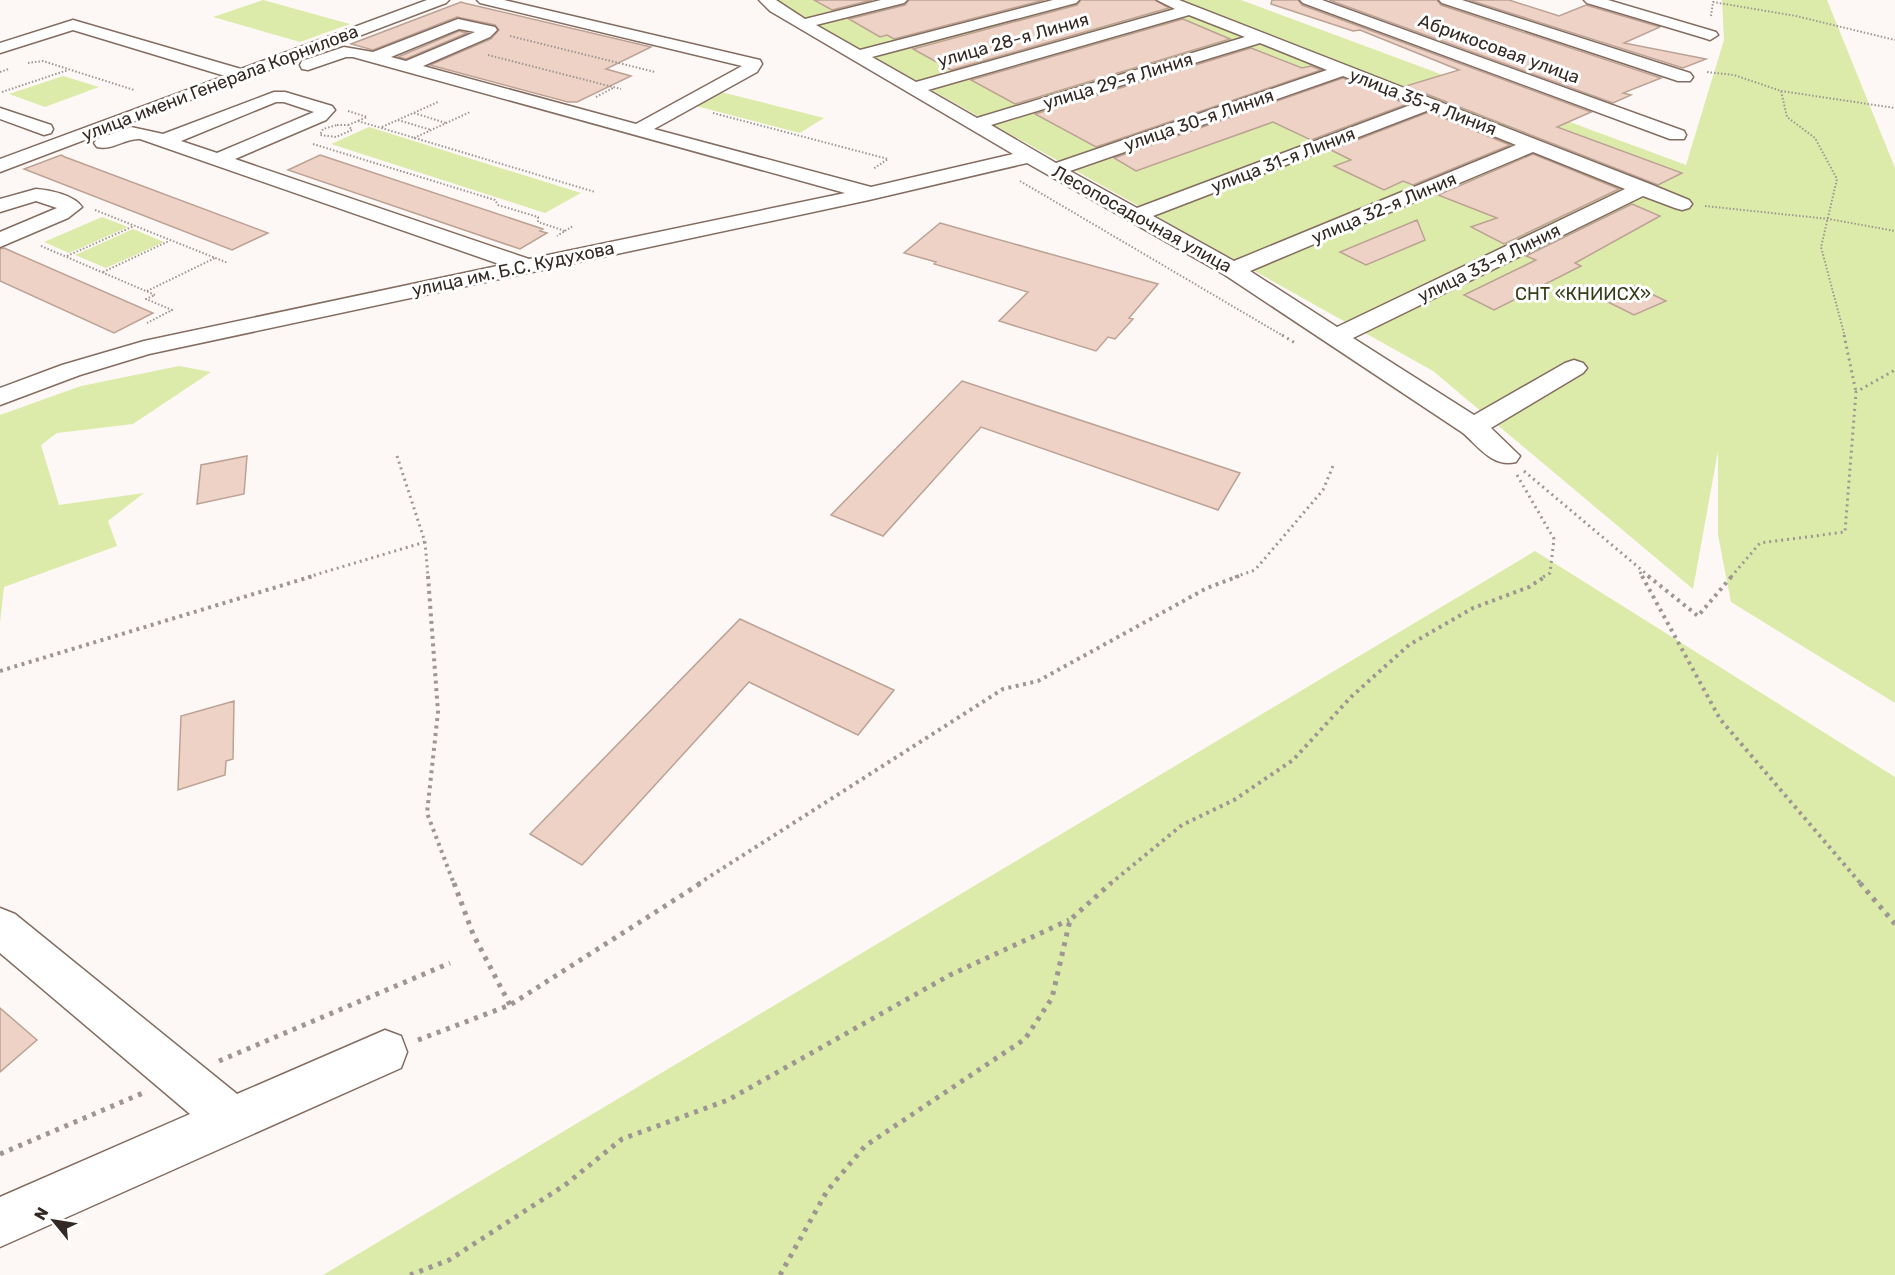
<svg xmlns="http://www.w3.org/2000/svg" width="1895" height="1275" font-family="Rubik,sans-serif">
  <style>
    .green { fill: #dceba9 }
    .building { fill: #eed2c5; stroke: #bca295; stroke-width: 1.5 }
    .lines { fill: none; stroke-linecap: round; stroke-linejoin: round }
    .minor-casing { stroke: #846c60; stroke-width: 3 }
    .path-far3 { stroke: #9d9692; stroke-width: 2; stroke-dasharray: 1.5 2; stroke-linecap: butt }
    .path-far2 { stroke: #9d9692; stroke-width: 3; stroke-dasharray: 2 4; stroke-linecap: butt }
    .path-far1 { stroke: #9d9692; stroke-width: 4; stroke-dasharray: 3 4.5; stroke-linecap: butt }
    .path { stroke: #9d9692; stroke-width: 5; stroke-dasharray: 4 6; stroke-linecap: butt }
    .minor { fill: #fff; fill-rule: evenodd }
    .labels { text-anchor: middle; stroke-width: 6; stroke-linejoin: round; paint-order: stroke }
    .far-street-label { font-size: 18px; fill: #342a25; stroke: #fff }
    .far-park-label { font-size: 18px; fill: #363e19; stroke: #fff }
  </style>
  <rect width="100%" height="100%" fill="#fdf8f5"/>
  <path class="green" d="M263,0L350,24L300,42L213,17Z
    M771,0H1241L1686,165L1724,40L1722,0H1827L1895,168V703L1731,602L1718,535V451L1693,589L1433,371Z
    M63,76L99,87L45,107L9,94Z
    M721,92L824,118L800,133L696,106Z
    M369,127L581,193L545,213L331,144Z
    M102,217L128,227L69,253L44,242Z
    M133,229L164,242L106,268L75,255Z
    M179,366L211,372L133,424L57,433L41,445L59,505L144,493L108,521L117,546L4,587L0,623V415L81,386Z
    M1535,551L1895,777V1275H323Z"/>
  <path class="building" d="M814,0H872L832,10Z
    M909,0H1044L894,39L887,35L880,37L849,19L905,5Z
    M1081,0H1155L1169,8L951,70L913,49L1077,5Z
    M1272,0H1298L1302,5L1591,112L1557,127L1682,173L1658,185L1406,86L1459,70L1360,30L1353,31L1271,4Z
    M1329,0H1437L1441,5L1661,78L1623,93L1631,95L1613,103Z
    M1469,0H1509L1559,16L1586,5L1660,27L1624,43L1706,59L1683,68Z
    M461,2L464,3L651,47L606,69L631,76L577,102H568L430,65L491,39L499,30L495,25L457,17L373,50L351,44Z
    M1183,19L1230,39L1015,104L971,80Z
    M459,31L467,33L406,59L398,57Z
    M1251,48L1302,68L1311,66L1321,70L1096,147L1035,114Z
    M1343,78L1407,104L1311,140L1273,122L1136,171L1114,158Z
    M1429,112L1510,145L1413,185L1403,181L1384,190L1334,166L1351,160L1331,150Z
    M1533,154L1619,189L1504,244L1471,227L1497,218L1438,195Z
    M61,155L65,157L268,233L232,250L24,169Z
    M320,155L543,229L540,231L547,233L520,249L288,170Z
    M1632,204L1660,216L1575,263L1581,266L1494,310L1464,295L1536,260L1526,256Z
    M1417,220L1425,240L1366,265L1340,252Z
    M940,223L1043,252L1158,284L1129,318L1133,319L1115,339L1108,337L1096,351L999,321L1028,292L934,264L936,262L904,253Z
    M4,248L153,313L114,333L0,281V249Z
    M1635,286L1666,301L1634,315L1602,299Z
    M962,381L1240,473L1218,510L981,427L883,536L831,515Z
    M247,456L244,494L197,504L201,465Z
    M740,619L894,690L858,735L749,682L582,865L530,834Z
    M234,701L233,759L226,761L225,775L178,790L181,716Z
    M0,1008L37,1040L0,1072Z"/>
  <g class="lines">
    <defs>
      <path id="minor" d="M427,0H449L446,3L0,172V159L225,76L73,30L0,53V43L73,20L241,69Z
        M477,0H504L760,60L762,64L757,72L654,129L871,187L1013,154L770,11L759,0H776L805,19L881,0H907L904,3L816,25L860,50L1053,0H1079L1076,3L872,57L916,82L1175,9L1157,0H1179L1650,184L1689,200L1692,204L1689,208L1682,210L1675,208L1643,196L1353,338L1474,415L1565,363L1574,360L1583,363L1587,368L1583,373L1491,428L1520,456L1516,462C1493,468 1479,447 1463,433L1225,275L1027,163L869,200L149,354L80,375L0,405V388L62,365L144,341L502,265L140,139C125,138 112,151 97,147L94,143L97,139L131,127L163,134L274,92H285L332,106L335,110L326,120L235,159L529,259L845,193L353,57H346L308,70L302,69L300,65L302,61L344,47L373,52L458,19L495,27L497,30L490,37L423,66L636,124L742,66L480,3ZM1189,15L1245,37L977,118L928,90ZM459,29L475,32L406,61L391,57ZM1260,43L1327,70L1056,163L991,125ZM1343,76L1413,104L1137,208L1070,171ZM276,102H284L314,112L217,153L181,141ZM1429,110L1516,145L1234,261L1153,216ZM1533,152L1625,189L1337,327L1250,271Z
        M1300,0H1322L1684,131L1686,135L1684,139H1670L1303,3Z
        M1439,0H1462L1690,73L1693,77L1690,81H1678L1442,3Z
        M1584,0H1608L1716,32L1718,35L1710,40L1704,38L1587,3Z
        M0,108L51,125L53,129L51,133L44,135L0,119Z
        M36,189C50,190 74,195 82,207L68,218L0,247V232L57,208L36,201L0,212V199Z
        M0,908L15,914L237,1094L385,1030L401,1036L407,1052L401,1068L0,1247V1197L190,1114L0,953Z"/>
    </defs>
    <use href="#minor" class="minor-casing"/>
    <path class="path-far3" d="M1711,16L1713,2L1796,16L1895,40
      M510,36L655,72
      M488,55L621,89
      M28,63L43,61L134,90
      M0,72L9,69
      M1707,72L1734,75L1781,91L1787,117L1815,138L1837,179L1821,247L1845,337
      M1781,91L1895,108
      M2,92L68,70
      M596,97L613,88
      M348,111L367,117L358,121
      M414,113L446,123
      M713,113L888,159L873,169
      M398,120L431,130
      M337,125H348L352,130L336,137L320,135L323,129Z
      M348,125L358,121L595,192
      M382,127L438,102
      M414,138L470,112
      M313,144L495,200L498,205L538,217V222L565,231L557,236
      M1020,181L1285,337
      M1705,206L1829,219L1895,231
      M95,210L228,263
      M565,231L573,226
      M41,246L155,295L146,299L172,310L147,323
      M67,256L134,226
      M103,272L169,241
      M147,291L215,258"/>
    <path class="path-far2" d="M1282,335L1295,343
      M1844,335L1856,392
      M397,456L425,542L428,577
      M1524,471L1650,577
      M1517,475L1554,539L1550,573L1543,577
      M1640,572L1643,577
      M308,577L425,542
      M1235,577L1255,570L1323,490L1333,466
      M1731,577L1760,543L1845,532L1856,392L1895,370"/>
    <path class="path-far1" d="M428,576L438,712L427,813L454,884
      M1642,576L1720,719L1861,884
      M1648,576L1698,616L1732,576
      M0,671L313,576
      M698,884L1003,689L1038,681L1207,588L1239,576
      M1110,884L1182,825L1234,800L1293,760L1351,697L1409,645L1473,608L1529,587L1546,576"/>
    <path class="path" d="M454,883L473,934L510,1005
      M1860,883L1895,924
      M418,1040L510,1005L701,883
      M219,1061L450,963
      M0,1154L143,1093
      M410,1275L449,1260L565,1185L622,1139L728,1100L950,975L1069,920
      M780,1275L827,1191L865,1146L1025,1039L1052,998L1070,920L1111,883"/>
    <use href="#minor" class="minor"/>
  </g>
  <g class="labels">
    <g class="far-street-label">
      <text transform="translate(1013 40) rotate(-16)" y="6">улица 28-я Линия</text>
      <text transform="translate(1499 49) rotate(20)" y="6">Абрикосовая улица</text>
      <text transform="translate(1118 81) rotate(-17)" y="6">улица 29-я Линия</text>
      <text transform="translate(220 83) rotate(-21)" y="6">улица имени Генерала Корнилова</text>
      <text transform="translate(1423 102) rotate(21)" y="6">улица 35-я Линия</text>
      <text transform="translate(1199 120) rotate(-19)" y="6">улица 30-я Линия</text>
      <text transform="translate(1283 160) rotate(-21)" y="6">улица 31-я Линия</text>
      <text transform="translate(1384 208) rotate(-23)" y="6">улица 32-я Линия</text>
      <text transform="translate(1142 219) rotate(29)" y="6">Лесопосадочная улица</text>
      <text transform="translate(1489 263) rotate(-26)" y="6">улица 33-я Линия</text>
      <text transform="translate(513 269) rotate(-12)" y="6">улица им. Б.С. Кудухова</text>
    </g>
    <g class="far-park-label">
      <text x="1583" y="300">СНТ «КНИИСХ»</text>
    </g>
  </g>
  <g transform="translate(54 1221) rotate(300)" stroke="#ffffff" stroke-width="4.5" paint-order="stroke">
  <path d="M0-4.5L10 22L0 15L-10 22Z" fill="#342a25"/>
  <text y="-9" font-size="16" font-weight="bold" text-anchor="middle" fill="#342a25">N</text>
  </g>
</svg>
